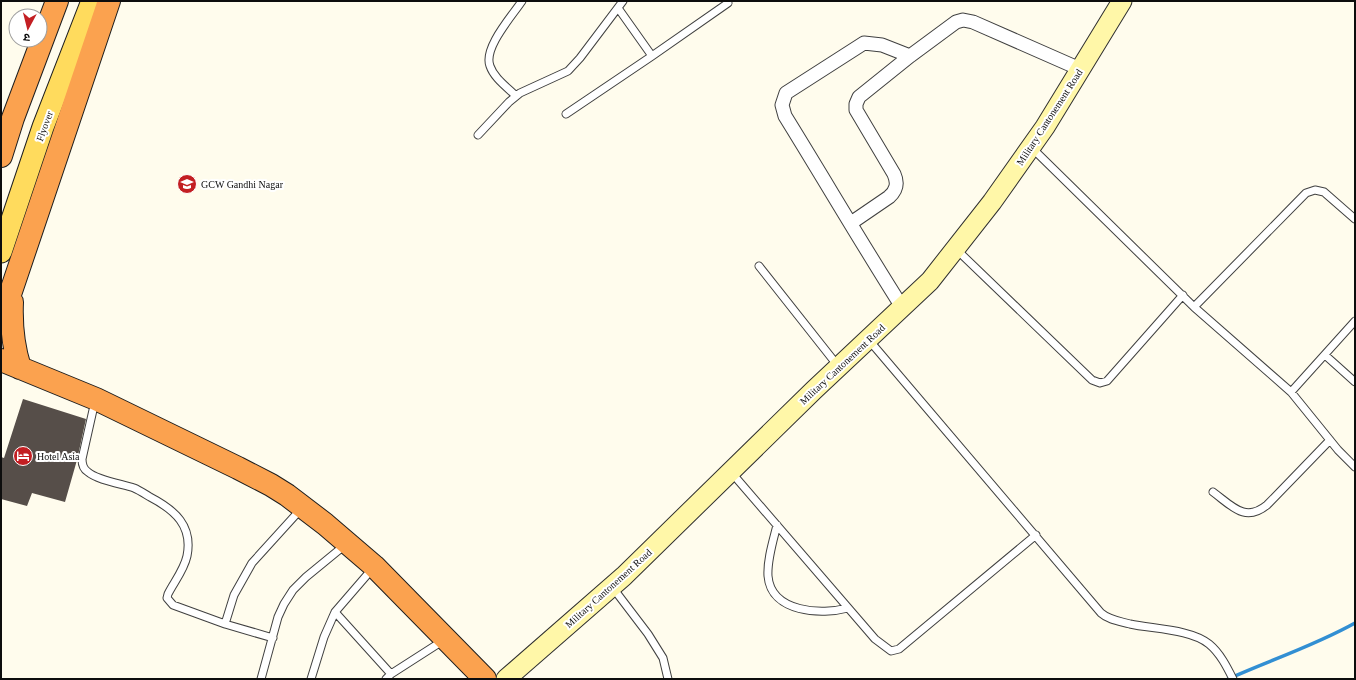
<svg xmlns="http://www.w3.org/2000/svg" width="1356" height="680" font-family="'Times New Roman','Noto Sans Devanagari',serif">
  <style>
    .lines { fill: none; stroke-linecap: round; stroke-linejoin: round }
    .stream { stroke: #328fd3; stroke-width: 3.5 }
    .building { fill: #564e49 }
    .lane-casing { stroke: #404040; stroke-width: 9 }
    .street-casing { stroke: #404040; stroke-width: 15 }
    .secondary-casing { stroke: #2f2f2f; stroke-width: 21 }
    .primary-casing { stroke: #1e1e1e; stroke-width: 23 }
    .highway-casing { stroke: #1e1e1e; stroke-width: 24 }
    .lane { stroke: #fff; stroke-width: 7 }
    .street { stroke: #fff; stroke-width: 13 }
    .secondary { stroke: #fff7a8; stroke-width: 19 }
    .primary { stroke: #ffdb5d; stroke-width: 21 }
    .highway { stroke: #fba24f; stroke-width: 22 }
    .labels { text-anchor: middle; stroke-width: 4; stroke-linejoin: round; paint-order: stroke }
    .street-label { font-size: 10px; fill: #0d0d0d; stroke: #fff }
    .poi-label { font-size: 10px; fill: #0d0d0d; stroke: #fff; text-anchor: start }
  </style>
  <rect width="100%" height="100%" fill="#fffced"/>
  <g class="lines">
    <path class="stream" d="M1228,679C1270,660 1314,646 1355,623"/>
  </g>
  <path class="building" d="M23,399L86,419L77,460L65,502L32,493L27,506L1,499V457L4,458Z"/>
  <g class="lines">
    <defs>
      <path id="lane" d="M618,8L652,56
        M516,96C507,87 494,78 490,66C483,48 512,16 522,1
        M566,114L652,56L728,3
        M478,135L509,102L520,93L568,71L580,58L623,1
        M1031,147L1194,307L1291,392
        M957,250L1092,380L1100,383L1107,381L1183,295
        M759,266L838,366
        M1194,307L1306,193L1315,190L1324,192L1355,219
        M1355,321L1291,392L1338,450L1355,467
        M868,339L1101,613C1109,620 1119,621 1130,624C1152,629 1191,629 1209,644C1220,653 1227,667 1233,679
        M1325,355L1355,382
        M93,410L82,459C82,464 83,469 88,472C97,480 122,484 134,488C139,490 145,494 150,497C175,510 193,526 187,556C184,570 174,582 168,594L167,598L173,605L225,624
        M731,472L875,639L891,651L899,649L1036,535
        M1213,492C1232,506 1245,523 1267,505L1330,440
        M777,525C773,541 767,560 768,576C771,613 822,615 848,608
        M613,588L648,634L663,658L668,679
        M335,612L391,674
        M273,638L225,624L234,595L252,563L301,509
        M261,679L278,617L284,604L293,590L306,577L345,545
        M311,679L324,637L335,612L373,568
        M386,679L391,674L444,640"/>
      <path id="street" d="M851,223L889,197C897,190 898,183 894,174L856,110V104L859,97L910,56L956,22L963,20L973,22L1080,69
        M902,307C862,244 824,179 785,116L782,105L786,93L864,43L882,45L910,56"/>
      <path id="secondary" d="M506,679L624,576L814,390L930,281L992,202L1045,127L1122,1"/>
      <path id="primary" d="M1,252L43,127L92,1"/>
      <path id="highway" d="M1,156L13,118L57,1
        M12,302C11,325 13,346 20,368
        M1,321L109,1
        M1,360L96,399L238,468L271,485L287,495L325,524L374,566L485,679"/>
    </defs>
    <use href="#lane" class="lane-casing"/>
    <use href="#street" class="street-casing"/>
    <use href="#secondary" class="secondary-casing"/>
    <use href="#primary" class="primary-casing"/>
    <use href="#highway" class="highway-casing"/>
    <use href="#lane" class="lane"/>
    <use href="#street" class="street"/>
    <use href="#secondary" class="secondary"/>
    <use href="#primary" class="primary"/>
    <use href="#highway" class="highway"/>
  </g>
  <defs>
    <symbol id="university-disc" viewBox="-11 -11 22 22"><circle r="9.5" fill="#c31f23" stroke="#fff"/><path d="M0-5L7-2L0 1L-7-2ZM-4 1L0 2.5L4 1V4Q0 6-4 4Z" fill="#fff"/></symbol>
    <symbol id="hotel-disc" viewBox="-11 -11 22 22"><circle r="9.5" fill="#c31f23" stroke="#fff"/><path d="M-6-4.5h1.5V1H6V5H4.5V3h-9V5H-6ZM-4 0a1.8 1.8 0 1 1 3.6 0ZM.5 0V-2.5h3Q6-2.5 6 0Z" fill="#fff"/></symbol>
  </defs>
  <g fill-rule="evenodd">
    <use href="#university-disc" x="176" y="173" width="22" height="22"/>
    <use href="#hotel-disc" x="12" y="445" width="22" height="22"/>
  </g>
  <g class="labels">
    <g class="street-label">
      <text transform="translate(1049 117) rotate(-57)" y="4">Military Cantonement Road</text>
      <text transform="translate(44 126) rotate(-70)" y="4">Flyover</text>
      <text transform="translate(842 364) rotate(-43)" y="4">Military Cantonement Road</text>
      <text transform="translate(608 588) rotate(-42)" y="4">Military Cantonement Road</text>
    </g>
    <g class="poi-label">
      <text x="201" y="188">GCW Gandhi Nagar</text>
      <text x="37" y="460">Hotel Asia</text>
    </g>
  </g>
  <rect width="1356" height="680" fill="none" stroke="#0d0d0d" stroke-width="4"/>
  <g transform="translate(28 28) rotate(187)"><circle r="19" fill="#ffffff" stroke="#9e9e9e"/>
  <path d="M0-3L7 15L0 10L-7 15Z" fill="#c31f23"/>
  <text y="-6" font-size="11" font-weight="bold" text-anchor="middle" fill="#0d0d0d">उ</text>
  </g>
</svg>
